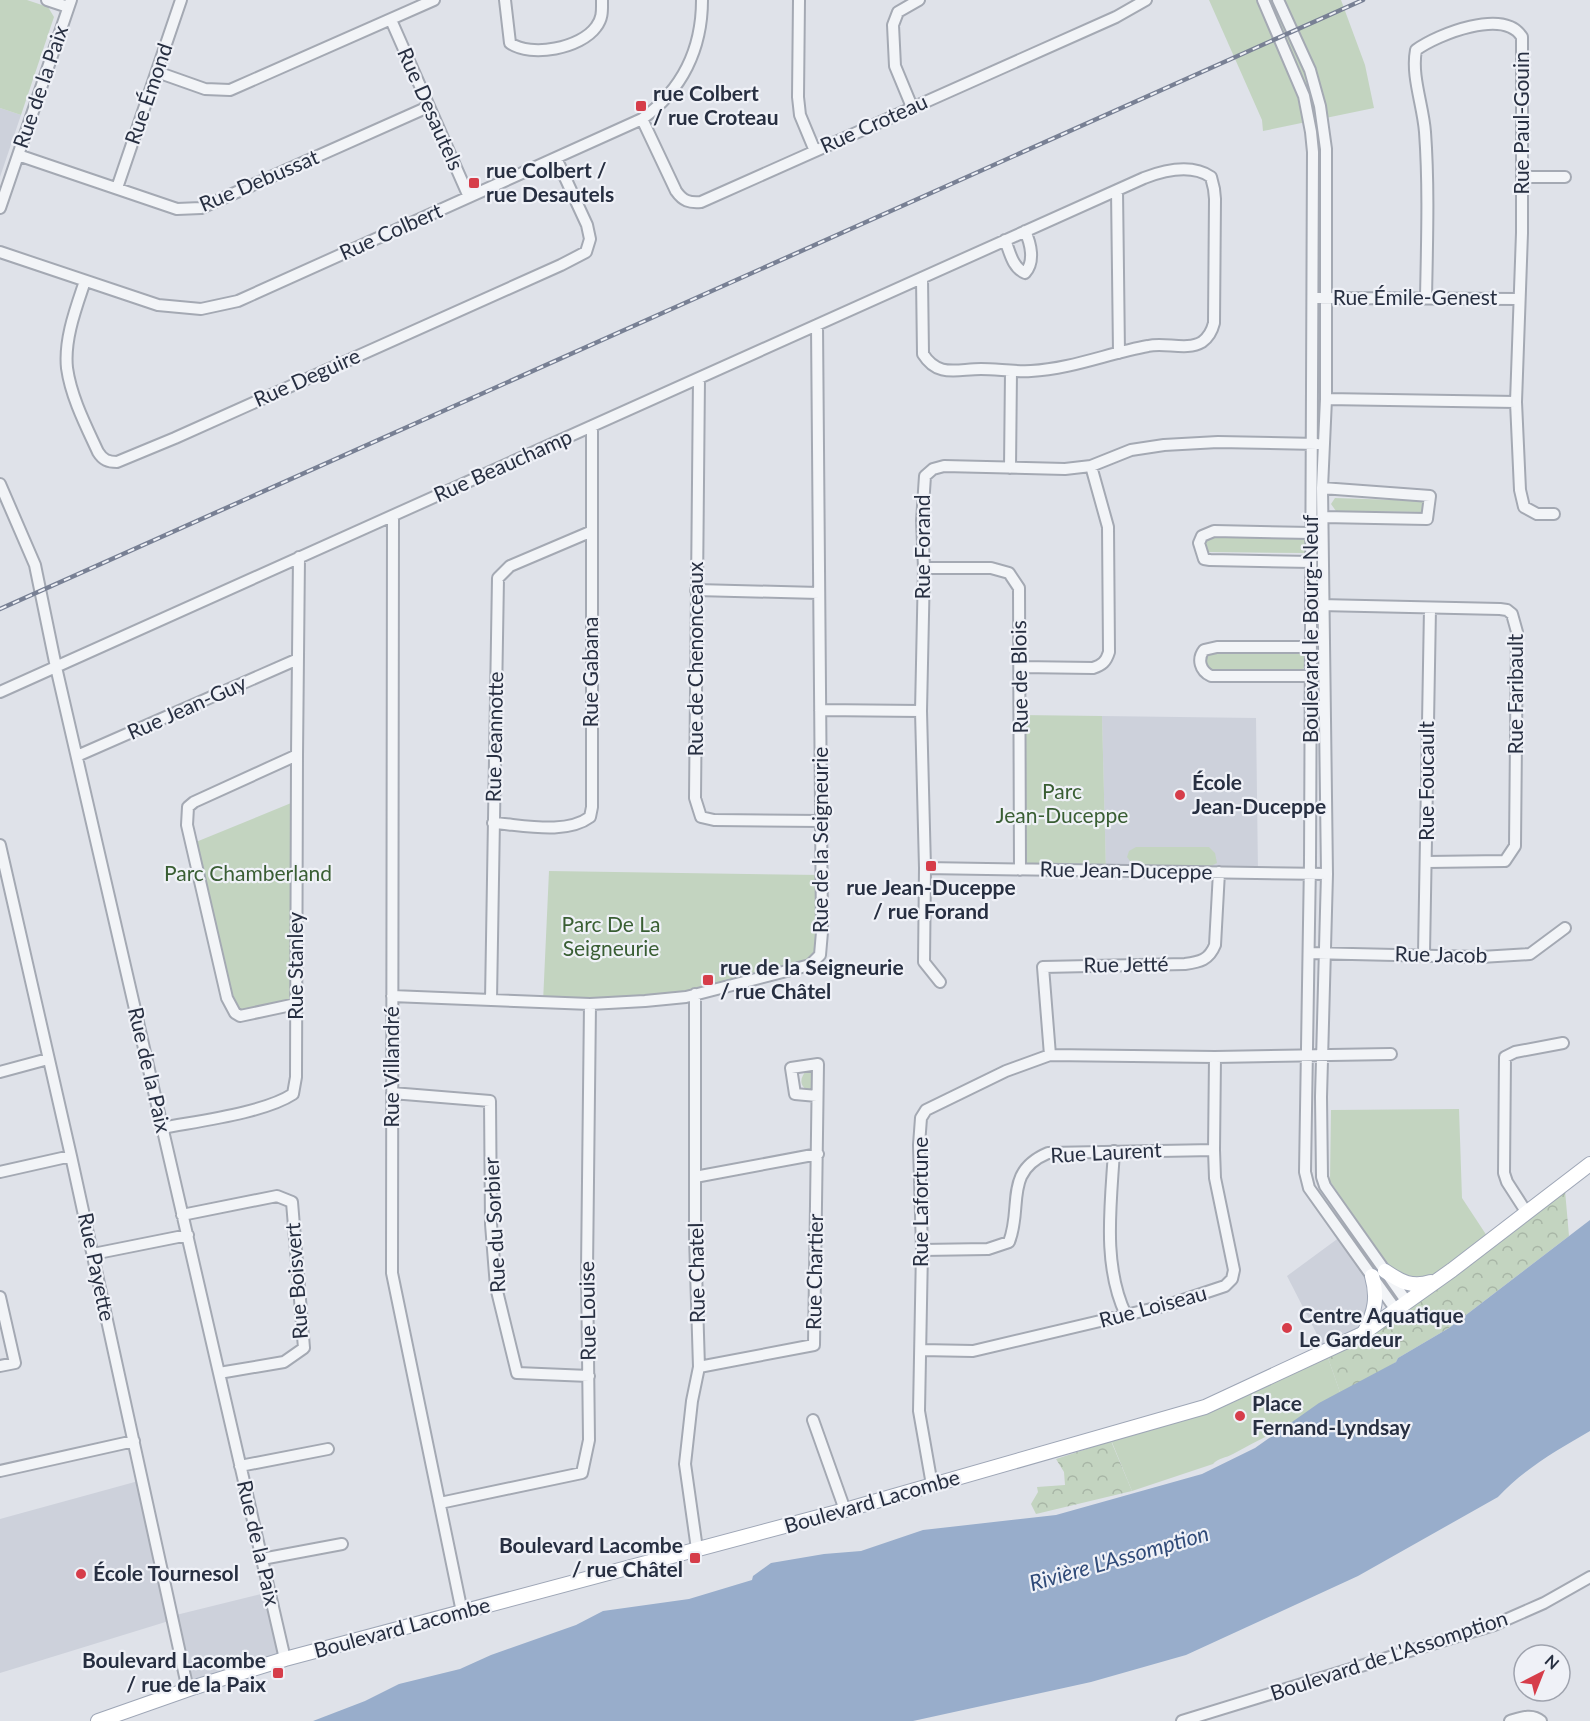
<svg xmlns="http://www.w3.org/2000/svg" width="1590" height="1721" font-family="Lato,sans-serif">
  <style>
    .built { fill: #cdd1db }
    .forest { fill: url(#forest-crowns) }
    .park { fill: #c3d4c0 }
    .water { fill: #98adcb }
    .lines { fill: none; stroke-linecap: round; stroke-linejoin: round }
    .minor-casing { stroke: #a4a9b3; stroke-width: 14 }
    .major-casing { stroke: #9ea6b6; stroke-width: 16 }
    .minor { stroke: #f2f4f7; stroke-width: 10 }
    .major { stroke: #fff; stroke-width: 14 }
    .rail-casing { stroke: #788094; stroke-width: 4.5 }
    .rail { stroke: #eff1f7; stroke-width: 2; stroke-dasharray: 7; stroke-linecap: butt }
    .poi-dot { fill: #d63d4a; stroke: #eff1f7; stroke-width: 2 }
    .labels { text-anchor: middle; stroke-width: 4.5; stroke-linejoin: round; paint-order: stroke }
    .street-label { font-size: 21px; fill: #272f41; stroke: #eff1f7 }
    .poi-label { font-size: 21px; font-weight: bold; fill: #272f41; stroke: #eff1f7; text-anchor: start }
    .park-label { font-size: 21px; fill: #395e33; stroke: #eff1f7 }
    .water-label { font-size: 22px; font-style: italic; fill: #2f4a78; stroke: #eff1f7 }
  </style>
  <defs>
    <pattern id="forest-crowns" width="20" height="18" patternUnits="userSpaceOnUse" patternTransform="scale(1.5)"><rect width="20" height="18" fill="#c3d4c0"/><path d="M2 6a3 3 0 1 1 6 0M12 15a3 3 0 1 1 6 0" fill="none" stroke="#a8b6a6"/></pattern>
  </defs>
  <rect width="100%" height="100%" fill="#dfe2e9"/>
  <path class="built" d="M0,108L21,115L0,177Z
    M1102,716L1256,718L1258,873L1106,871Z
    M1340,1237L1369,1281V1311L1360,1327L1326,1352L1287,1276Z
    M142,1480L172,1616L269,1592L285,1659L188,1690L172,1620L0,1673V1519Z"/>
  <path class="forest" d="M1564,1179L1569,1236L1449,1328L1398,1358L1396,1362L1342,1398L1326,1352L1362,1334Z
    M1111,1441L1132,1491L1036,1514L1031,1504L1038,1492L1037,1487L1065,1485L1064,1472L1056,1459Z"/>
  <path class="park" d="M0,0H27L48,7L54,17L21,115L0,108Z
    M1209,0H1341L1365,65L1374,108L1263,131L1262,120Z
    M1335,498L1426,501L1427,506L1422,512L1336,511L1331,504Z
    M1215,534L1303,536L1308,540L1309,548L1306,553L1207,552L1203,547L1205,537Z
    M1212,650H1304L1309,656L1308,664L1303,669H1210L1205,665L1206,654Z
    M1020,715L1102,716L1106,871L1020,870Z
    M296,801V1004L235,1012L191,844Z
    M1136,847H1209L1215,853L1217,863L1209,867L1133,865L1127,857L1129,851Z
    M549,871L821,875L815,962L683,997L543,1002Z
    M808,1069L813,1071V1091C799,1090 798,1078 808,1069Z
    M1459,1109L1462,1198L1487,1236L1444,1273L1415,1279L1387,1266L1330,1181L1331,1110Z
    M1326,1352L1342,1398C1306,1417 1269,1434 1233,1454C1226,1458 1218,1458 1213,1464L1132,1491L1109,1435L1205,1407Z"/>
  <path class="water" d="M1590,1220V1431C1557,1450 1524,1469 1498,1497L1358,1576L1186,1655L1091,1682L913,1721H313L365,1701L399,1684L460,1669L491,1655L576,1625L603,1611L689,1599L752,1580L753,1576L771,1563L824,1554L861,1551L923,1530L1056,1515L1202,1474L1255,1448L1319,1403L1396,1362L1398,1358L1449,1328Z"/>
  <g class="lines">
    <defs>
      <path id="minor" d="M47,0L68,7
        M505,0L510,43C531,58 581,48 596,27C603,18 602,10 602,0
        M799,0L798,97L800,115L815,151
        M1263,0L1304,96L1311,132L1313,152L1310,862L1305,1172L1309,1188L1396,1310
        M1278,0L1310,70L1320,106L1326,149V399L1322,488L1327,874L1321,1097L1322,1177L1325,1186L1407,1302
        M391,20L469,197
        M157,72L205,89L230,90L434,0
        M912,107L895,66L893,25L898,12L919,0
        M642,119L676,191C683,201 689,203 701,202L1116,17L1146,0
        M18,155L177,209L201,208L428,107
        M1522,177H1565
        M117,188L181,0
        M1117,190L1119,353
        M0,208L71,0
        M1005,240C1010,252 1012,267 1025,273C1035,262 1031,244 1025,231
        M0,252L158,305L201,309L238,301L642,119C682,90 702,49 702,0
        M85,281C76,308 64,339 67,368C71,397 86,426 98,452C103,460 108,462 117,462L175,438L561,265L586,252L590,239L587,225L556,158
        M1318,298L1519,299
        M1426,298C1427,243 1429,187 1425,132C1423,105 1411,76 1416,50C1438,34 1504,8 1522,37V233L1516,402L1520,490L1524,507L1537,514H1554
        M699,378L695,798L701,817L714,820L821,821
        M1326,399L1516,402
        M1010,468L1011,371
        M0,484L35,565L56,667L285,1659
        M1322,488L1430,496L1427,519L1323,517
        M393,516L392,1273L462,1612
        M1311,562L1210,560L1204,559L1199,543L1202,536L1214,531L1311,533
        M924,568H991L1009,573L1019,588L1020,870
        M696,590L819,593
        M1320,605L1500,609L1507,610L1512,614L1517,632L1515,846L1505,861L1427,862
        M1310,647H1217L1204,650C1197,659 1200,671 1211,676H1311
        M1020,667L1093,668C1102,665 1106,662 1109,652L1108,527L1091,466
        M0,692L1144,178C1165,170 1192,164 1211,177L1214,189L1215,199L1214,323C1212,331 1209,337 1202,342C1187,351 1165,342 1148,346C1109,353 1071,369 1031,371C1014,372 997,369 981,369C957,369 938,378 923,354L922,278
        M820,710L921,711
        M77,756L298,659
        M493,823C523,825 566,835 590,817L592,807V426
        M0,845L71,1156L188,1690
        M925,868L1327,874
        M1309,953L1481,957L1530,954L1565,928
        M1424,954L1430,608
        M940,982L924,962L925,868L921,711L924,568L922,521L925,476L933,469L944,466L1065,469L1091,466L1131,450L1164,445L1218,442L1317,444
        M695,994V1237L699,1367L692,1401L685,1464L697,1549
        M392,996L590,1004L645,1001L686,997L810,965L820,955L822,932L817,325
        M491,1000L498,578L510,566L590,532
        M296,1004L240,1016L235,1013L227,998L187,825L188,807L194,802L297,755
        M1050,1055L1043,967L1185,964C1200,962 1209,960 1215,945L1219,872
        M0,1072L48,1059
        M392,1093L490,1101L491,1224L496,1287L517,1373L589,1376
        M162,1128C198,1121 264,1113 293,1094L296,1077L297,755L299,557
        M1114,1151C1111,1204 1102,1265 1126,1315
        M0,1172L71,1156
        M695,1177L818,1154
        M1527,1213L1507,1182L1504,1173L1505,1057L1515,1052L1563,1043
        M182,1215L277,1196L292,1202L304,1348L284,1362L219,1373
        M922,1250L988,1249L1009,1242C1023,1207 1003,1172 1048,1153L1214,1150
        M93,1254L188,1235
        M0,1297L15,1363L0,1366
        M921,1350L973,1351L1168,1305L1225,1286L1232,1279L1234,1270L1215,1178L1214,1150L1215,1057
        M699,1367L814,1345L818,1064L791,1068L795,1094L817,1096
        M813,1420L845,1510
        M240,1466L328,1449
        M0,1471L134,1441
        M932,1485L919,1411L922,1250L919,1145L921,1118L926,1110L1006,1071L1050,1055L1215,1057L1391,1054
        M440,1503L582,1473L589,1440L587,1270L590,1004
        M262,1559L342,1544
        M1182,1721L1494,1625L1544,1603L1590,1577
        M1510,1721C1520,1718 1532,1713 1541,1721"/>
      <path id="major" d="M1385,1271C1401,1282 1412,1288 1431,1282
        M1365,1331C1375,1312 1378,1297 1372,1276
        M98,1721L195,1687L285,1659L845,1510L1205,1407L1362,1334L1452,1270L1590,1164"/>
    </defs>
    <use href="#minor" class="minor-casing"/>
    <use href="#major" class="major-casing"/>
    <use href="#minor" class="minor"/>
    <use href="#major" class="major"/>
    <defs>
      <path id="rail" d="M0,609L1363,0"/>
    </defs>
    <use href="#rail" class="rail-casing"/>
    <use href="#rail" class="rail"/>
  </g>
  <g class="poi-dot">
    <rect x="635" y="100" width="12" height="12" rx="3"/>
    <rect x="468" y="177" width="12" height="12" rx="3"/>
    <circle cx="1180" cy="795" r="6"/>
    <rect x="925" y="860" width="12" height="12" rx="3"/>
    <rect x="702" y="974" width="12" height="12" rx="3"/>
    <circle cx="1287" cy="1328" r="6"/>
    <circle cx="1240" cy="1416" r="6"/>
    <rect x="689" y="1552" width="12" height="12" rx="3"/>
    <circle cx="81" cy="1574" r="6"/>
    <rect x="272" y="1667" width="12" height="12" rx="3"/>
  </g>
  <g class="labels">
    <g class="street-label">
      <text transform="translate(41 87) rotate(-71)" y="7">Rue de la Paix</text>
      <text transform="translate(149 94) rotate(-71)" y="7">Rue Émond</text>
      <text transform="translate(430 109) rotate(66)" y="7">Rue Desautels</text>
      <text transform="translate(1522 123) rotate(-90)" y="7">Rue Paul-Gouin</text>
      <text transform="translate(874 124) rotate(-24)" y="7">Rue Croteau</text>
      <text transform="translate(259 181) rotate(-23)" y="7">Rue Debussat</text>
      <text transform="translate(391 232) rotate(-24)" y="7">Rue Colbert</text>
      <text x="1415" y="305">Rue Émile-Genest</text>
      <text transform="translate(307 378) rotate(-24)" y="7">Rue Deguire</text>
      <text transform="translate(503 466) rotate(-24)" y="7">Rue Beauchamp</text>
      <text transform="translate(923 547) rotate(-90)" y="7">Rue Forand</text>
      <text transform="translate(1311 629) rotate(-90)" y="7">Boulevard le Bourg-Neuf</text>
      <text transform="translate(696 659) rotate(-90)" y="7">Rue de Chenonceaux</text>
      <text transform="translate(591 672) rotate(-90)" y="7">Rue Gabana</text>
      <text transform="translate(1020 677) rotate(-91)" y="7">Rue de Blois</text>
      <text transform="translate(1516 694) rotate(-90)" y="7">Rue Faribault</text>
      <text transform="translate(187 708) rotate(-24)" y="7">Rue Jean-Guy</text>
      <text transform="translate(495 737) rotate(-89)" y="7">Rue Jeannotte</text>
      <text transform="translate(1427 781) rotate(-90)" y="7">Rue Foucault</text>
      <text transform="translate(821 840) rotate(-90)" y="7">Rue de la Seigneurie</text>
      <text transform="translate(1126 871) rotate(1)" y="7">Rue Jean-Duceppe</text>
      <text transform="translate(1441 955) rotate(1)" y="7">Rue Jacob</text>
      <text transform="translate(1126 965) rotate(-1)" y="7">Rue Jetté</text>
      <text transform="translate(296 966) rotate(-90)" y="7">Rue Stanley</text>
      <text transform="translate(392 1067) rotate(-90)" y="7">Rue Villandré</text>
      <text transform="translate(149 1070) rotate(77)" y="7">Rue de la Paix</text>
      <text transform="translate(1106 1153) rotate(-3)" y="7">Rue Laurent</text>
      <text transform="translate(921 1202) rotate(-90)" y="7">Rue Lafortune</text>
      <text transform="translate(495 1225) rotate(-93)" y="7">Rue du Sorbier</text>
      <text transform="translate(96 1267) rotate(78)" y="7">Rue Payette</text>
      <text transform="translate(815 1272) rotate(-89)" y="7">Rue Chartier</text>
      <text transform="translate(697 1273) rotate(-91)" y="7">Rue Chatel</text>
      <text transform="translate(297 1281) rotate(-94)" y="7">Rue Boisvert</text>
      <text transform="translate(1153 1307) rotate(-15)" y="7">Rue Loiseau</text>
      <text transform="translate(588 1311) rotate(-91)" y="7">Rue Louise</text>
      <text transform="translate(872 1502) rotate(-16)" y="7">Boulevard Lacombe</text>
      <text transform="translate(258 1543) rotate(77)" y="7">Rue de la Paix</text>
      <text transform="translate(402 1628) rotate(-15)" y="7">Boulevard Lacombe</text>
      <text transform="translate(1389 1656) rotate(-18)" y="7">Boulevard de L'Assomption</text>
    </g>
    <g class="poi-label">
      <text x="653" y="101">rue Colbert<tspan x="653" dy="24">/ rue Croteau</tspan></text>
      <text x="486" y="178">rue Colbert /<tspan x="486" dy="24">rue Desautels</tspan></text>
      <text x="1192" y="790">École<tspan x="1192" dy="24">Jean-Duceppe</tspan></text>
      <text x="931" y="895" text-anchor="middle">rue Jean-Duceppe<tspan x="931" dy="24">/ rue Forand</tspan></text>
      <text x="720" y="975">rue de la Seigneurie<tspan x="720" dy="24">/ rue Châtel</tspan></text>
      <text x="1299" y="1323">Centre Aquatique<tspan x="1299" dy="24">Le Gardeur</tspan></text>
      <text x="1252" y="1411">Place<tspan x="1252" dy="24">Fernand-Lyndsay</tspan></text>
      <text x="683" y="1553" text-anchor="end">Boulevard Lacombe<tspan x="683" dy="24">/ rue Châtel</tspan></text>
      <text x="93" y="1581">École Tournesol</text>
      <text x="266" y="1668" text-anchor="end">Boulevard Lacombe<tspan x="266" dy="24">/ rue de la Paix</tspan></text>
    </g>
    <g class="park-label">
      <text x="1062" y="799">Parc<tspan x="1062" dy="24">Jean-Duceppe</tspan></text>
      <text x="248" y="881">Parc Chamberland</text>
      <text x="611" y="932">Parc De La<tspan x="611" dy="24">Seigneurie</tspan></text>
    </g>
    <g class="water-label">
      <text transform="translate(1119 1558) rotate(-16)" y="8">Rivière L'Assomption</text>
    </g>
  </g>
  <g transform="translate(1542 1673) rotate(42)"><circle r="28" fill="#eff1f7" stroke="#9fa3ae" stroke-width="1.5"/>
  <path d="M0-4.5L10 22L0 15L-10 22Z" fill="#d63d4a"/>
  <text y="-9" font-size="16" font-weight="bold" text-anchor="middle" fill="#272f41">N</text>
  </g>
</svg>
